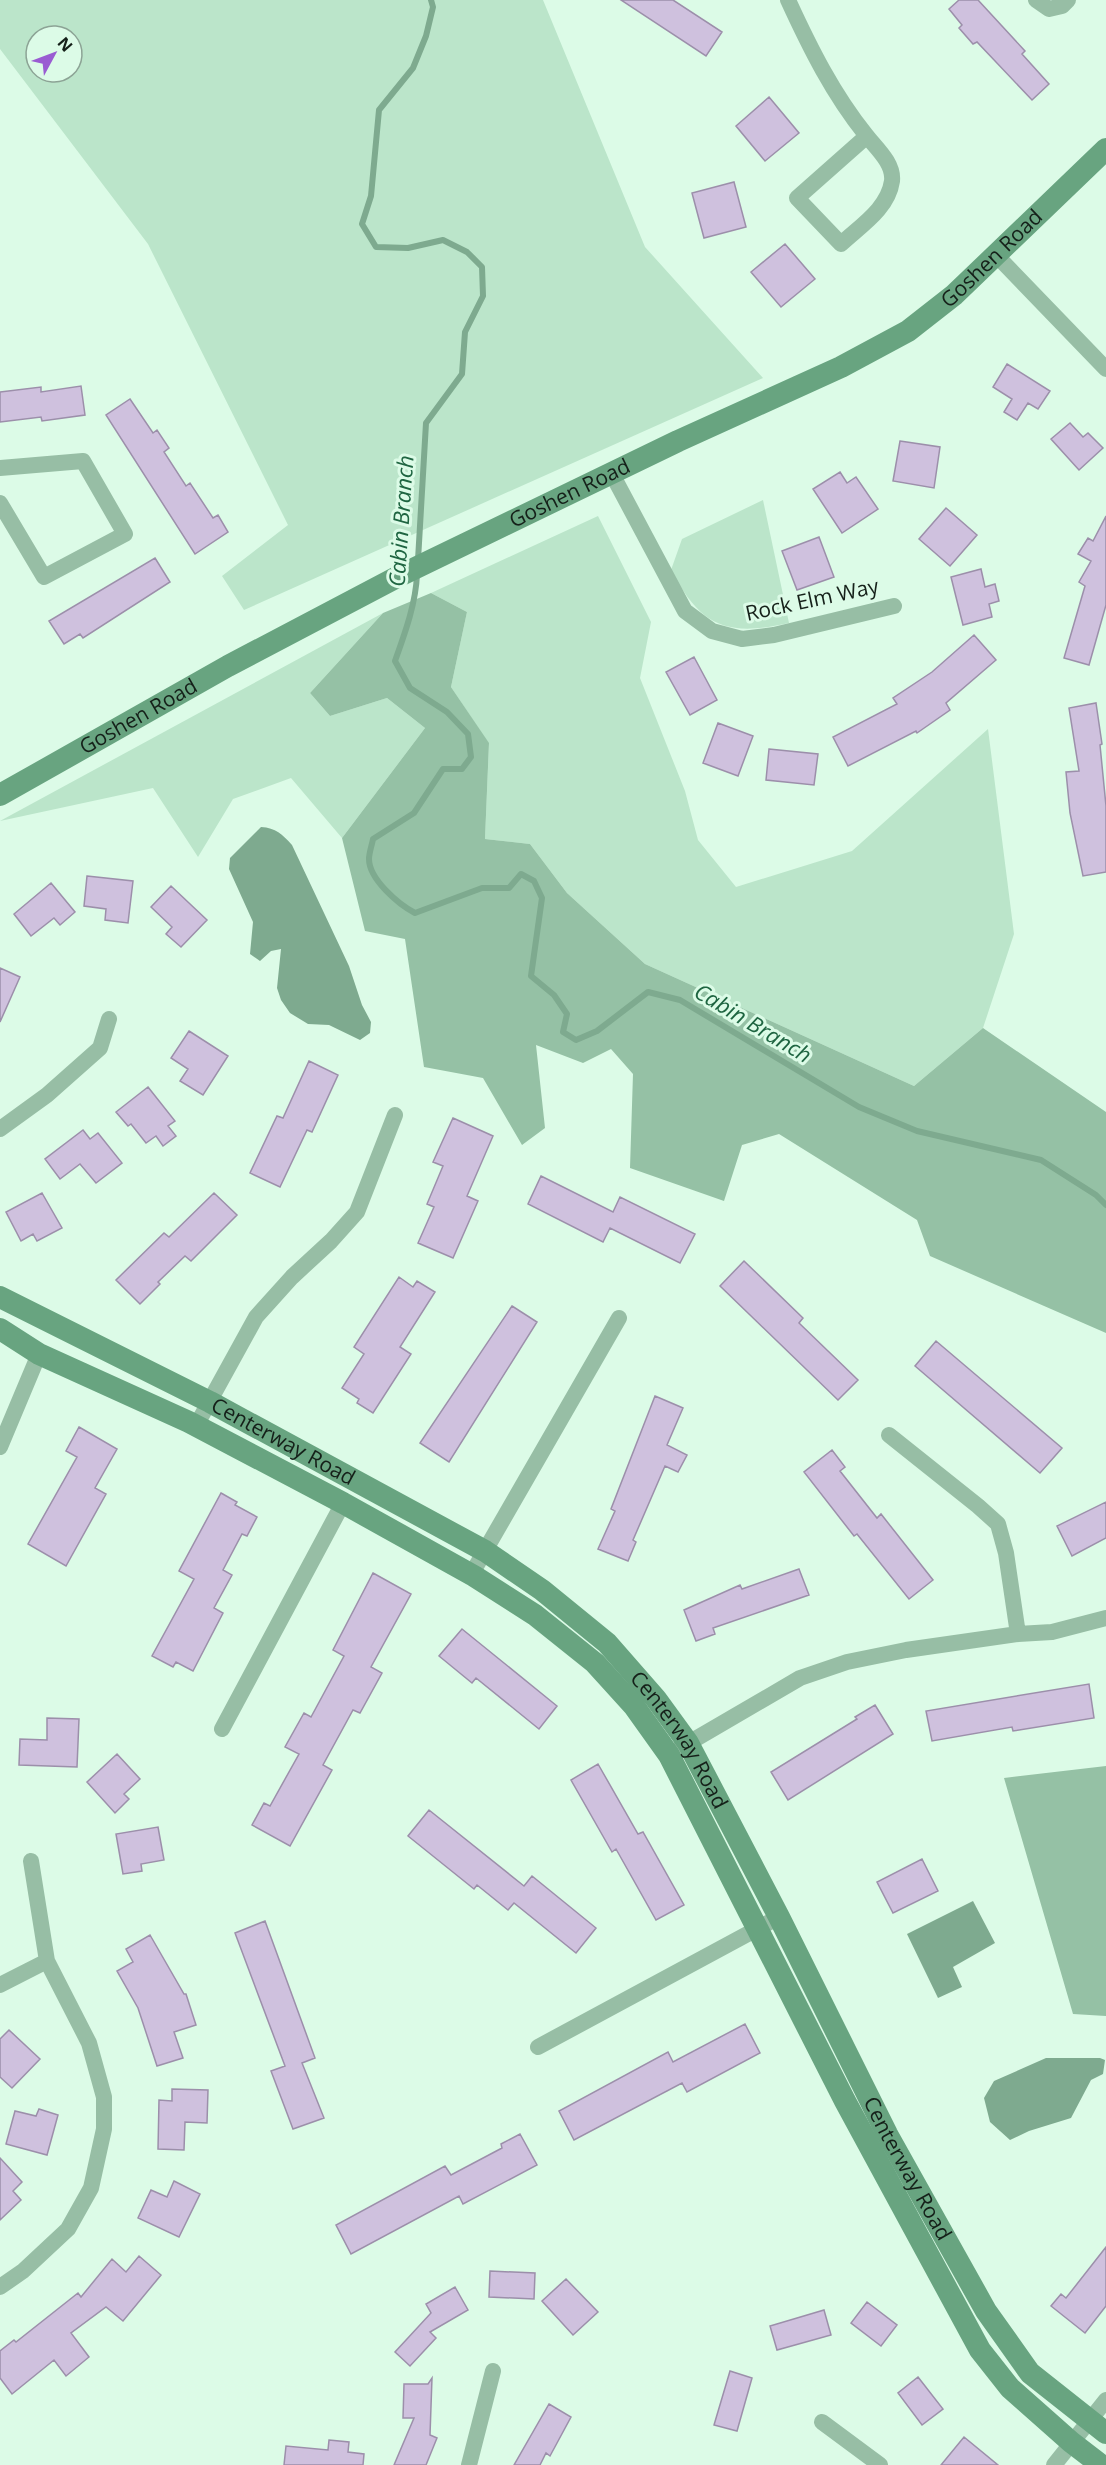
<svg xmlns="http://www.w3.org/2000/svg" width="1106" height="2465" font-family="'Open Sans',sans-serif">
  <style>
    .green { fill: #bbe5ca; fill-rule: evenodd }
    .forest { fill: #95c1a5 }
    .water { fill: #7eaa8f }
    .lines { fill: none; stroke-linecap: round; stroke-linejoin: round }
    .stream { stroke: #7eaa8f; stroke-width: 6 }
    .building { fill: #cfc1de; stroke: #9c8faa; stroke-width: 1.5 }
    .street { stroke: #97bea5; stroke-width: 16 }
    .secondary { stroke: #68a480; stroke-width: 22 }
    .labels { text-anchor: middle; stroke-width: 6; stroke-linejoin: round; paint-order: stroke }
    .street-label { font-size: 21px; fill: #152019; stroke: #dcfbe7 }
    .water-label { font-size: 22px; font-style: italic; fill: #1e6541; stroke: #dcfbe7 }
  </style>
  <rect width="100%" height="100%" fill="#dcfbe7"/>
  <path class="green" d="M0,0H543L645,247L763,378L244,610L222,576L288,525L148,244L0,49ZM36,36H72V72H36Z
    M763,500L789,623C727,637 701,627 671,570L682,539Z
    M598,516L651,622L640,678L685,791L698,840L736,887L852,851L988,729L1014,934L983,1028L914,1086L645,964L567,893L530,844L485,839L489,744L451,687L467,612L431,593Z
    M383,613L310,693L330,716L387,698L425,728L342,838L291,778L233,799L198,857L153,788L0,821Z"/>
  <path class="forest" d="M431,593L467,612L451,687L489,743L485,839L530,844L567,893L645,964L914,1086L983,1028L1106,1112V1333L930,1256L917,1220L779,1134L742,1145L724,1201L630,1168L633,1074L611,1049L583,1063L536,1045L545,1128L522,1145L483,1078L424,1067L405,939L365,931L342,838L425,728L387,698L330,716L310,693L383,613Z
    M1106,1766V2016L1073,2014L1004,1778Z"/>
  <path class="water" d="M261,827C276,828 282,834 292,845L349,966L362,1005L371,1022L370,1033L360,1040L329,1025L308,1024L290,1013L281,1000L277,988L281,949L271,951L260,961L250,954L253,922L229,869L230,858Z
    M973,1901L995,1943L953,1967L962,1987L938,1998L907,1934Z
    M1046,2058H1100L1105,2060L1103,2074L1091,2080L1071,2118L1029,2131L1010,2140L990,2122L984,2098L994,2081Z"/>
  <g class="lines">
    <path class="stream" d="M418,560L426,423L462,374L465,332L483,296L482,267L467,252L443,240L408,248L376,247L362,224L371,196L379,110L413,68L426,36L433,7L431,0
      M417,574C416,603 405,633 395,661L410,688L447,712L468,734L471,757L462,769H443L414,813L373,839C372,845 369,853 369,859C369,879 398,904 415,913L482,888H509L521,874L534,881L542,898L531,976L554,995L567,1014L563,1032L576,1040L597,1031L648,992L680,1000L859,1107L917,1131L1041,1160L1096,1195L1106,1205"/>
  </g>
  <path class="building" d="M621,0H673L722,32L706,56Z
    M959,0H978L1025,51L1022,54L1049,84L1032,100L977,42L973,44L959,28L962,25L949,9Z
    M769,97L799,133L765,161L736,126Z
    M734,182L746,227L704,238L692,193Z
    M785,244L815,279L781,307L751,272Z
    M1007,364L1050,391L1038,409L1028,403L1017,420L1004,412L1012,399L993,387Z
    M81,386L85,415L42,421L41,417L0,422V392L41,387V392Z
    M130,399L153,433L157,430L169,448L164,452L186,486L190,483L213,518L218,515L228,532L195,554L106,415Z
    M1070,423L1083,437L1088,433L1103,448L1079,470L1051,439Z
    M900,441L940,447L934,488L893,481Z
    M840,472L847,483L856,477L878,509L842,533L813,489Z
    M946,508L977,535L950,566L919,539Z
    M1106,516V605L1089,665L1064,658L1085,586L1079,582L1091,561L1078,554L1088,538L1093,541Z
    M819,537L834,577L797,590L782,551Z
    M155,558L170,582L83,638L80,634L64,644L49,621Z
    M981,569L985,587L995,584L999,601L989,604L992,617L963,625L951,577Z
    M974,635L996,660L946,703L950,710L917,733L916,731L848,766L833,737L897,704L893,698L932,672Z
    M694,657L717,700L690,715L666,672Z
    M1096,703L1102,744L1100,745L1106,806V872L1083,876L1070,813L1066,772L1079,771L1069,708Z
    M718,723L753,736L738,776L703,763Z
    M769,749L818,754L814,785L766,780Z
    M87,876L133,881L128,923L105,920L106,909L84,906Z
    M51,883L75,912L60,925L54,918L31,936L14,914Z
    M171,886L207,920L181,947L166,934L172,927L151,907Z
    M0,968L20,977L0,1022Z
    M189,1031L228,1056L203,1095L180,1081L188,1069L171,1058Z
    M309,1061L338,1075L312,1132L307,1130L280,1187L250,1173L277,1116L283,1118Z
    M148,1087L175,1121L168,1126L176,1136L163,1146L156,1136L146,1143L131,1124L128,1126L116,1112Z
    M453,1118L493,1136L467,1196L478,1201L453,1258L418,1243L434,1207L427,1204L443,1166L433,1162Z
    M83,1130L90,1139L98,1133L122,1163L96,1183L80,1164L60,1179L45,1159Z
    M541,1176L613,1212L620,1197L695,1234L680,1263L610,1228L603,1242L528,1204Z
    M42,1193L62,1228L37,1241L33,1234L21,1241L6,1212Z
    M214,1193L237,1215L191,1261L185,1256L158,1282L160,1284L140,1304L116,1280L164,1233L169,1237Z
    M744,1261L803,1318L799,1323L858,1380L838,1400L720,1286Z
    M399,1277L413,1287L417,1281L435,1292L400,1347L411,1354L373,1413L357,1403L359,1399L342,1388L364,1354L354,1347Z
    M512,1306L537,1322L449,1462L420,1443Z
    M936,1341L1062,1448L1040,1473L915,1366Z
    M655,1396L683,1408L667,1445L687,1455L678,1472L665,1466L633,1540L636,1542L628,1561L598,1549L615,1511L611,1509Z
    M79,1427L117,1449L95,1488L106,1494L66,1566L28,1544L77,1457L66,1451Z
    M832,1450L845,1467L840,1471L877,1518L881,1514L933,1580L909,1599L857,1534L854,1536L804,1472Z
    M221,1493L237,1502L235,1505L257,1517L247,1536L242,1534L223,1570L232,1575L214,1608L223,1613L193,1671L176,1662L173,1667L152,1656L194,1579L179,1571Z
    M1106,1502V1538L1072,1556L1057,1526Z
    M799,1569L809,1595L713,1628L715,1634L696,1641L684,1610L740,1585L742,1589Z
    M373,1573L411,1594L371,1667L382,1673L360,1713L353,1710L323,1765L332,1770L290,1846L252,1825L264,1803L270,1806L299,1754L285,1747L304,1713L311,1717L344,1656L333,1650Z
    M462,1629L557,1706L539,1729L476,1678L472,1683L439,1656Z
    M1089,1684L1094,1718L1013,1731L1012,1727L932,1741L926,1711Z
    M875,1705L893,1734L788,1800L771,1772L857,1719L855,1717Z
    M47,1718L79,1719L77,1767L19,1765L20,1739L47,1740Z
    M117,1754L140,1779L124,1794L129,1799L115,1813L87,1782Z
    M598,1764L638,1834L643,1832L684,1905L656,1920L616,1849L612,1852L571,1780Z
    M429,1810L524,1886L532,1876L596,1928L576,1953L514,1903L508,1910L477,1885L474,1889L408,1836Z
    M158,1827L164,1860L141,1864L142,1871L123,1874L116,1834Z
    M922,1859L938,1891L893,1913L877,1882Z
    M265,1921L315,2058L302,2063L324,2118L293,2129L271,2071L285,2066L235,1933Z
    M150,1935L184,1994H186L196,2025L174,2032L183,2058L157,2066L138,2008L117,1971L133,1962L126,1949Z
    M745,2024L760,2053L687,2092L682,2083L574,2140L559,2111L668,2052L673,2062Z
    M9,2030L40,2059L12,2088L0,2077V2039Z
    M172,2089L208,2090L207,2123L185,2122L184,2150L158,2149L159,2100L172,2101Z
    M39,2109L58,2115L47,2155L6,2144L15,2111L36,2116Z
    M520,2134L537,2165L463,2204L459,2196L351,2254L336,2225L445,2166L451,2175L502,2148L501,2144Z
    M0,2158L22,2182L13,2191L21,2200L0,2220Z
    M174,2181L200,2194L179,2237L138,2218L151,2190L167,2197Z
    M1106,2247V2306L1085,2333L1051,2306L1061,2294L1066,2298Z
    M139,2256L161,2275L123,2321L106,2307L71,2333L89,2357L66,2376L54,2360L12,2394L0,2378V2351L14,2340L16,2342L78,2293L81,2297L112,2259L126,2272Z
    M490,2271L535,2273L534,2299L489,2297Z
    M566,2279L598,2312L573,2335L542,2301Z
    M455,2287L468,2310L430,2332L436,2338L410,2366L395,2352L431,2313L426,2304Z
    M867,2302L897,2325L881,2346L851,2323Z
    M824,2310L831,2335L777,2350L770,2326Z
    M730,2371L752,2378L737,2431L714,2425Z
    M918,2377L943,2409L922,2425L898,2393Z
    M432,2378L430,2435L437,2438L426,2465H394L414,2418H403L404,2384H428Z
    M549,2404L571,2417L550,2456L546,2453L540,2465H514Z
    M964,2437L998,2465H941Z
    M329,2440L349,2442L348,2452L364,2454L363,2465H284L286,2446L328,2450Z"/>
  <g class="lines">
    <path class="street" d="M788,0C810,48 833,94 866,135C876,148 894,163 892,181C888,209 860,226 841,244L797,198L867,136
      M1036,0L1049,9L1062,6L1068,0
      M997,256L1106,369
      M0,468L83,461L125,534L44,577L0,503
      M612,474L685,611L712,631L742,639L774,635L894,606
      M0,1129L47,1095L100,1048L109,1019
      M196,1426L256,1317L292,1277L331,1241L357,1212L395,1115
      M889,1435L978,1506L998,1524L1006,1553L1018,1634
      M0,1447L39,1354
      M471,1575L619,1318
      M222,1729L343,1503
      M680,1748L800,1678L847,1662L906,1650L1018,1634L1052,1632L1106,1618
      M0,1985L47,1961
      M538,2047L779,1917
      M0,2287L23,2271L68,2229L91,2188L104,2129V2097L89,2043L47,1961L31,1861
      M822,2422L880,2465
      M469,2465L493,2371
      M1054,2465L1106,2400"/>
    <g class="secondary">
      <path id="s1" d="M0,795L228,666L401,575L678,441L841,367L908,331L954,295L1106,149"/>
      <path id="s2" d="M0,1297L210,1402L485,1551L542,1590L607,1643L656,1699L688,1743L779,1917L887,2134L986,2311L1030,2373L1106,2433"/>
      <path d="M0,1329L39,1354L189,1422L343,1503L474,1576L535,1615L595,1663L634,1706L669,1755L845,2101L980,2350L1010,2388L1071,2442L1101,2465"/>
    </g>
  </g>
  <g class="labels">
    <g class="street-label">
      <text dy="7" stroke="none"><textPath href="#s1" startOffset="1131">Goshen Road</textPath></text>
      <text dy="7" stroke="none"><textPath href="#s1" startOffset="645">Goshen Road</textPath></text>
      <text transform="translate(812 600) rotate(-12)" y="7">Rock Elm Way</text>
      <text dy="7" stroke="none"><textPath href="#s1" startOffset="159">Goshen Road</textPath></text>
      <text dy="7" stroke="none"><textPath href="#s2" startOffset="318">Centerway Road</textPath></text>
      <text dy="7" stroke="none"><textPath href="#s2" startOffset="822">Centerway Road</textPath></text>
      <text dy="7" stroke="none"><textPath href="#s2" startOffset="1308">Centerway Road</textPath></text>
    </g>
    <g class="water-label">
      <text transform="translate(401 521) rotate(-86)" y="8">Cabin Branch</text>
      <text transform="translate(753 1023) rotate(31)" y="8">Cabin Branch</text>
    </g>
  </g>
  <g transform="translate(54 54) rotate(49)"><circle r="28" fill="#dcfbe7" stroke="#8ca395" stroke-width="1.5"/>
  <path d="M0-4.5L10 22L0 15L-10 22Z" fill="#9a5cd2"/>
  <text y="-9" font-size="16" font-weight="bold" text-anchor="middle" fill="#152019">N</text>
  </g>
</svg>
